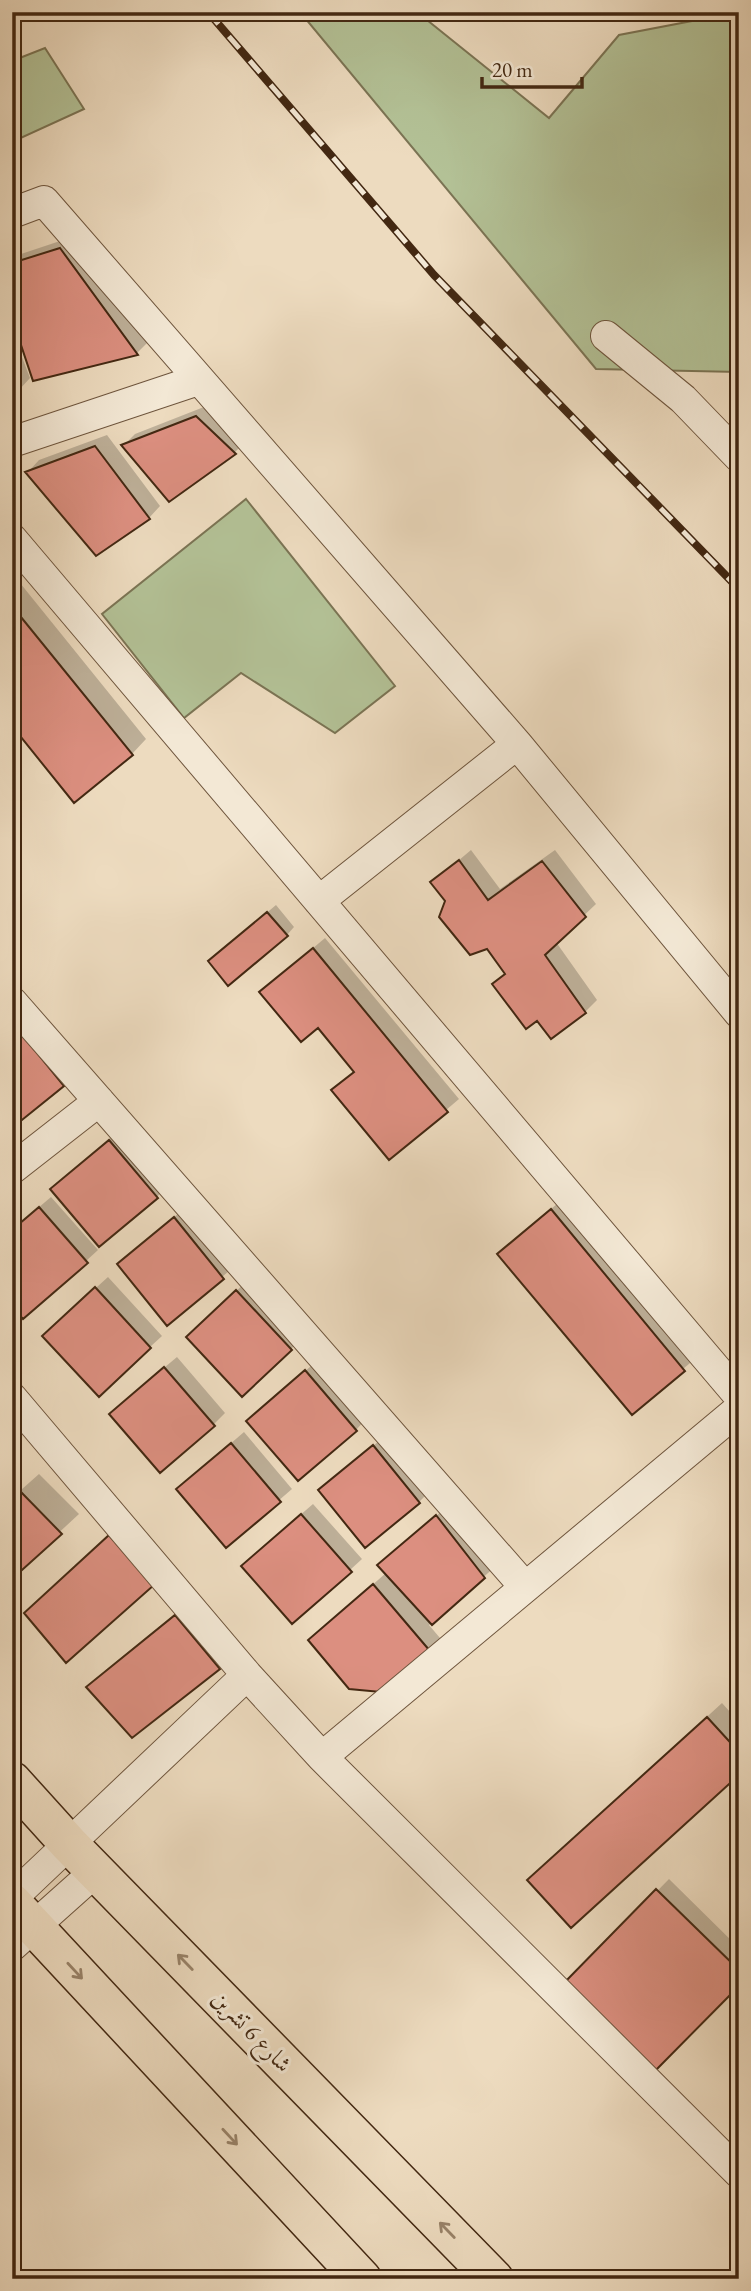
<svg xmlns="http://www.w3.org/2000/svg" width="751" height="2291" font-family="'EB Garamond',Amiri,serif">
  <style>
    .green { fill: #b3c196; stroke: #7b7454; stroke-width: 2 }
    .shadow { fill: #0003 }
    .building { fill: #dc8f80; stroke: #432812; stroke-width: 2 }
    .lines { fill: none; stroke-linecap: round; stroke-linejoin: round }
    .minor-casing { stroke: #6e553d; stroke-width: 32 }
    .primary-casing { stroke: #432812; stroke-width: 41 }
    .minor { stroke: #f3e8d5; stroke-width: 30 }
    .primary { stroke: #eddbbf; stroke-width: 38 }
    .rail-casing { stroke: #432812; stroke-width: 8 }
    .rail { stroke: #f3e8d5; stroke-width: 5; stroke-dasharray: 16; stroke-linecap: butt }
    .oneway { stroke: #988268 }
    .labels { text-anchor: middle; stroke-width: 6; stroke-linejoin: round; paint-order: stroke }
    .street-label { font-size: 23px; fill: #432812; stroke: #f3e8d5 }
  </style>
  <rect width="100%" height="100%" fill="#eddbbf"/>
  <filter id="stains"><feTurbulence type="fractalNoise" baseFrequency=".00286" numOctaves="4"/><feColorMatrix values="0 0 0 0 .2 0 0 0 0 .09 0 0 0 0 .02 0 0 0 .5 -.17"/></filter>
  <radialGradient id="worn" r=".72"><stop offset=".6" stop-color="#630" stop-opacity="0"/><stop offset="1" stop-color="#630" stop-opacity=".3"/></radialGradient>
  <path class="green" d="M300,12H417L549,118L619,35L739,12V372L596,369Z
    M45,48L84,109L12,142V61Z
    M246,499L395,686L335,733L241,673L184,718L102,614Z"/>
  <path class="shadow" d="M72,237L148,342L137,353L34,379L12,313V257Z
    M12,331L30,378L19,390L12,392Z
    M209,405L246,441L235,452L169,499L124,445L135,434Z
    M107,435L160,506L149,518L28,472L39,460Z
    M12,573L146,739L132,754L12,723Z
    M471,850L500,889L555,850L596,904L556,942L597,1000L585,1012L551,1037L537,1018L495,984L506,972L433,882Z
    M276,905L294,927L287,935L218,954Z
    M325,938L459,1099L390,1158L334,1090L355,1070L318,1025L261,992Z
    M30,1017L75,1074L12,1126V1032Z
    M121,1129L168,1185L157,1197L64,1178Z
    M51,1197L98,1250L86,1261L12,1230Z
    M563,1199L696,1358L632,1412L511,1242Z
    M186,1207L235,1266L167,1323L119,1264Z
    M108,1277L162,1336L150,1347L56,1324Z
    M248,1280L302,1338L291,1349L200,1325Z
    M177,1357L225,1413L213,1425L123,1402Z
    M318,1360L367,1418L356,1430L260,1410Z
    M244,1432L292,1489L226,1546L178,1489Z
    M386,1435L431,1490L419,1502L321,1490Z
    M12,1445L17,1450L12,1455Z
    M39,1474L79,1514L12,1576V1498Z
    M313,1504L362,1559L350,1570L255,1554Z
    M449,1505L496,1566L429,1625L440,1638L429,1649L322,1629L386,1573L391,1554Z
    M194,1598L237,1649L219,1667L132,1736L89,1687L107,1669Z
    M722,1703L739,1722V1772L544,1866Z
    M669,1879L739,1948V1984L564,1986Z"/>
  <path class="building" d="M60,248L138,355L33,381L12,318V263Z
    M12,372L20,391L12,394Z
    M196,416L236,454L169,502L121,445Z
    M95,446L150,519L96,556L25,472Z
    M12,606L133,755L74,803L12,726Z
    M459,860L488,900L542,861L586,917L545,955L586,1013L551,1039L537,1021L526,1029L492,984L505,974L487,949L470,955L439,917L445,901L430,882Z
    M267,912L288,936L228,986L208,961Z
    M313,948L448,1112L389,1160L331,1090L354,1072L318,1028L301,1042L259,992Z
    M17,1028L64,1086L12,1128V1032Z
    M109,1140L158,1198L99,1247L50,1189Z
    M39,1207L88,1263L23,1319L12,1307V1230Z
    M551,1209L685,1371L632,1415L497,1254Z
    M174,1217L224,1279L167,1326L117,1264Z
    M95,1287L151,1348L99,1397L42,1336Z
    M236,1290L292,1350L242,1397L186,1337Z
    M164,1367L215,1426L160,1473L109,1414Z
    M305,1370L357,1431L298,1481L246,1421Z
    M231,1443L281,1502L226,1548L176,1489Z
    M373,1445L420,1503L365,1548L318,1490Z
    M20,1491L62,1534L12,1579V1498Z
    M301,1514L352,1572L292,1624L241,1566Z
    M436,1515L485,1578L432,1625L377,1565Z
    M109,1535L154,1585L66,1663L24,1613Z
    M373,1584L430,1651L381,1692L349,1689L308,1640Z
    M175,1615L220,1669L132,1738L86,1687Z
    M707,1717L739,1752V1775L571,1928L527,1880Z
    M656,1889L739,1970V1986L652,2074L561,1986Z"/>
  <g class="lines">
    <defs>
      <path id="minor" d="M12,213L44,201L517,744L739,1013
        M606,336L683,399L739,457
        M12,442L198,380
        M12,539L739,1396
        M319,901L517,744
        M12,1002L525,1587
        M12,1169L99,1101
        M12,1398L247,1675L322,1757L739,2173
        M322,1757L739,1409
        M12,1898L247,1675
        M12,1946L96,1871"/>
      <path id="primary" d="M12,1781L69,1844L494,2279
        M12,1903L362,2279"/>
    </defs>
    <use href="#minor" class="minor-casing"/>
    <use href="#primary" class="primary-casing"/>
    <use href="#minor" class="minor"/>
    <use href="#primary" class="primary"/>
    <defs>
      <path id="rail" d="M208,12L434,275L739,589"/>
    </defs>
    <use href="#rail" class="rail-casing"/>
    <use href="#rail" class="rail"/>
  </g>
  <defs><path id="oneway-shaft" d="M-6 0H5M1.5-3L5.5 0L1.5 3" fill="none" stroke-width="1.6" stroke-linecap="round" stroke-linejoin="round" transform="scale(1.75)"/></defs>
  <g class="oneway">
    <use href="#oneway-shaft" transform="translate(185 1962) rotate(-134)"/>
    <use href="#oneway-shaft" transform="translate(75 1971) rotate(47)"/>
    <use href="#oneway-shaft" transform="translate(230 2137) rotate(47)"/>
    <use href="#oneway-shaft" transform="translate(447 2230) rotate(-134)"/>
  </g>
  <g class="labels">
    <g class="street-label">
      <text transform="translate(252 2031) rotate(46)" y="8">شارع 6 تشرين</text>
    </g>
  </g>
  <rect width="751" height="2291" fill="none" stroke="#eddbbf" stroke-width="42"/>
  <rect x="14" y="14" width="723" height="2263" fill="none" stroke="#432812" stroke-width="3.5"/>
  <rect x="21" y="21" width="709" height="2249" fill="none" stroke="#432812" stroke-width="2"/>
  <path d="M482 77v10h100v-10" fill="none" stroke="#432812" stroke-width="3.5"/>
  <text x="492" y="77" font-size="21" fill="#432812" stroke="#f3e8d5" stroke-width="5" paint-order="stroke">20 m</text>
  <rect width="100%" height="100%" filter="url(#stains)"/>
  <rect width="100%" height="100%" fill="url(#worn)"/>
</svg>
